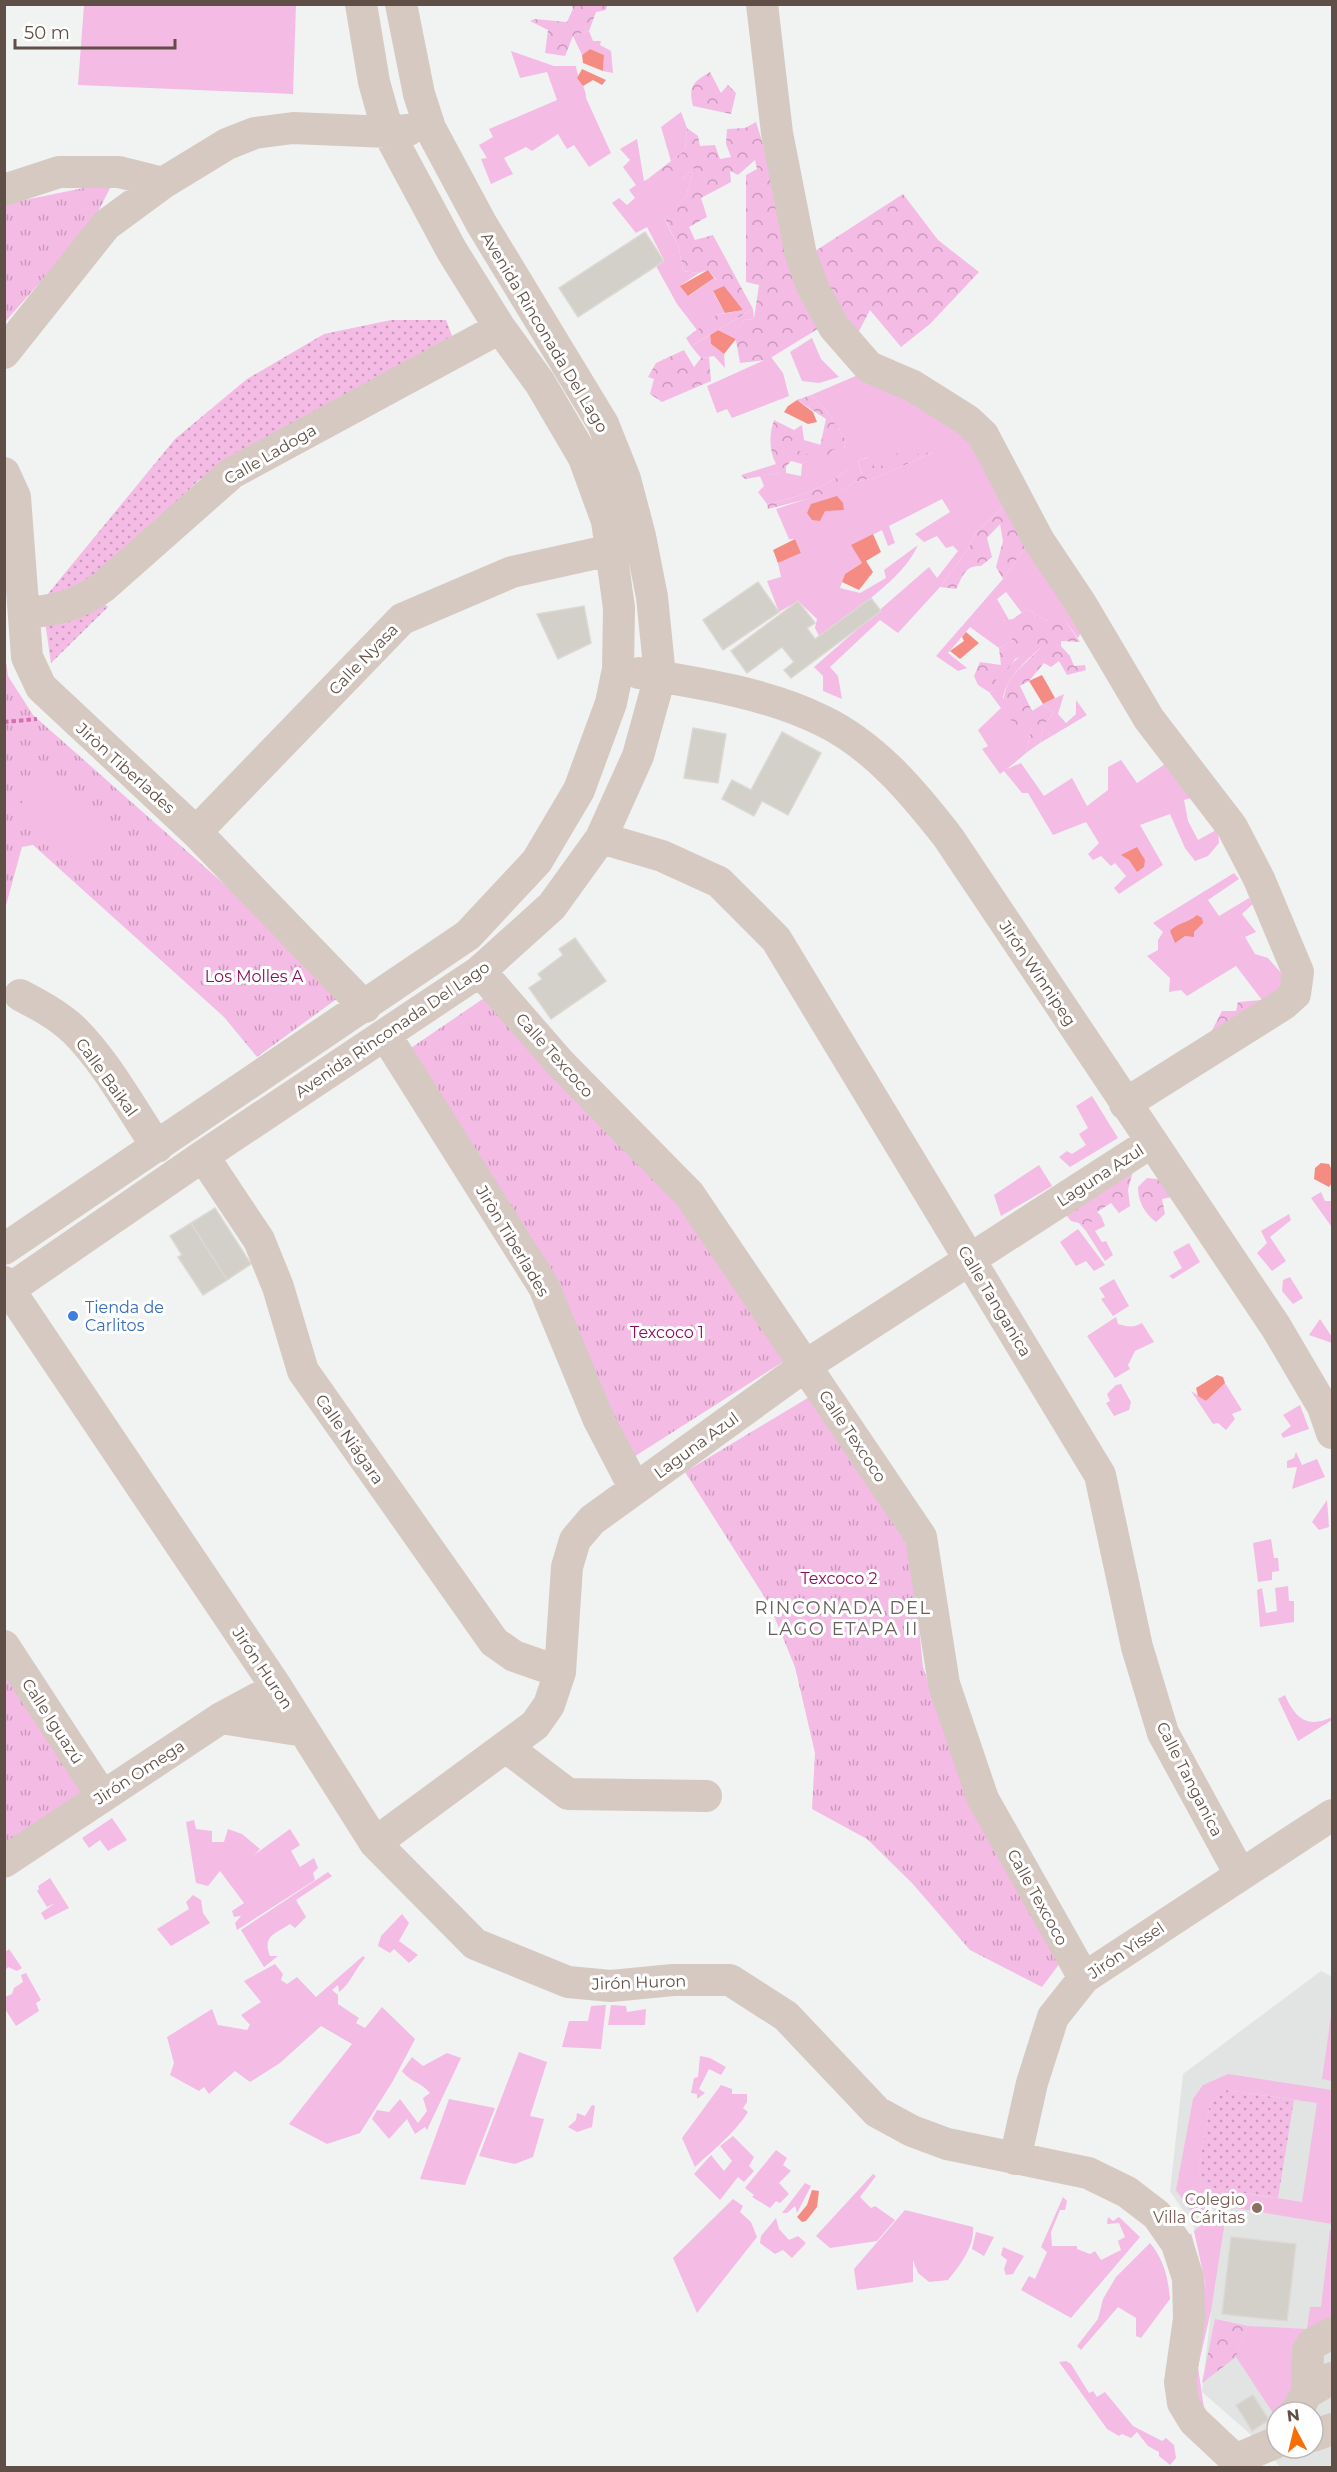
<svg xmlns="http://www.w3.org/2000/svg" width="1337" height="2472" font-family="Montserrat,sans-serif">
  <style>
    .education { fill: #e2e4e3; fill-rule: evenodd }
    .grass { fill: url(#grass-dots) }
    .forest { fill: url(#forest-crowns) }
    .park { fill: url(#park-tufts) }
    .garden { fill: #f4bbe5; fill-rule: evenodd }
    .water { fill: #f58c83 }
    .building { fill: #d3cfc9; stroke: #dcd8d3; stroke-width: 1.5 }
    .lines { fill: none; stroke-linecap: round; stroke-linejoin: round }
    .path { stroke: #d66faf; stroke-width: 4; stroke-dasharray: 4.5 3; stroke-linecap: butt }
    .minor { stroke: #d6c9c2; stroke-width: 32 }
    .shop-dot { fill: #3f7fe0; stroke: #fff; stroke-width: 2 }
    .education-dot { fill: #8d6e63; stroke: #fff; stroke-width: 2 }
    .labels { text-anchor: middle; stroke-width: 6; stroke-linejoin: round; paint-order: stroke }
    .street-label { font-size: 16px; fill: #604f46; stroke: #fff }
    .park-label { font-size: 16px; fill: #8a0e5c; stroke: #fff }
    .shop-label { font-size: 16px; fill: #366cbe; stroke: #fff; text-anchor: start }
    .education-label { font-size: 16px; fill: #785e54; stroke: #fff; text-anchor: end }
    .neighbourhood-label { font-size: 18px; letter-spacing: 1.5px; fill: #66605c; stroke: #fff }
  </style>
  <defs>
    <pattern id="grass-dots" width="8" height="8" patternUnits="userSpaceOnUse" patternTransform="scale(1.5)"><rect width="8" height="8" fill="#f4bbe5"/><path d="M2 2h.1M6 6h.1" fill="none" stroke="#c99abb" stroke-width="1.8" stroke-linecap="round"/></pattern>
    <pattern id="forest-crowns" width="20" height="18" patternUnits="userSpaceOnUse" patternTransform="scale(1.5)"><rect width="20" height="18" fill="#f4bbe5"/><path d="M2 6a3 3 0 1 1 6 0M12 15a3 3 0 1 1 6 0" fill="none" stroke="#c99abb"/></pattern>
    <pattern id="park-tufts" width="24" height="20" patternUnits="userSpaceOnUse" patternTransform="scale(1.5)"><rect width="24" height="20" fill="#f4bbe5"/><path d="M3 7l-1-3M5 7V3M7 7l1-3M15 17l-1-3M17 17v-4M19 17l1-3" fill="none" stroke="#c99abb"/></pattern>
  </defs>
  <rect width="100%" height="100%" fill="#f0f3f2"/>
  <path class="education" d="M1321,1971L1332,1977V2467H1280L1265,2447L1202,2392L1211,2311L1193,2225L1170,2191L1183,2074ZM1277,2412H1313V2448H1277Z"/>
  <path class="grass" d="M391,320H446L454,341L371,380L199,480L86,588L108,607L51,663L42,601L175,439L247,379L324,334Z
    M1227,2090L1294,2100L1278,2198L1211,2188L1202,2183L1199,2168L1210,2103Z"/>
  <path class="forest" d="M572,5H607L606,10L596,12L589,31L573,36L565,56L545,53L548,30L530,21L535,19L567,22L573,9Z
    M710,72L721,93L728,85L736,93L731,114L693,106C688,86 693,82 710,72Z
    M756,122L821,327L767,360L740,363L735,335L744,320L754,319L759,285L746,282V175L757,169L755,160L738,175L730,171L731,182L701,198L707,217L689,227L695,240L713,235L753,309L691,346L686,338L716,315L743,310L708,270L699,273L683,271L679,248L665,219L686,196L694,168L682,179L644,182L685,150L687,128L698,136L700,146L715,145L720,159L731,157L726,144L727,129L745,128Z
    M903,194L938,240L979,272L930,324L901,347L870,310L858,333L843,321L809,255Z
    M684,350L694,367L701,358L709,357L711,381L662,402L650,394L654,379L648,377L656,363Z
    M811,395L823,406L846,440L844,449L828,460L819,451L826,419L797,400Z
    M774,420L794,430L816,457L802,464L791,461L780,473L745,479L741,475L776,464C769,451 769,434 774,420Z
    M911,446L936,451L876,478L853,482L846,489L768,509L767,504C797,498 823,489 847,470L862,474L858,461L869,457L894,458L900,447Z
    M1007,504L1029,542L1003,579L996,567L1003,541L1000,524L987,538L992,557L981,566C965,565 963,576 956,589L940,587L968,549L976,532Z
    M1056,608L1080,642L1061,641V646L1070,656L1074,666L1085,665L1086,670L1067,675L1059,661L1051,667L1044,663L1029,681L1020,686L1032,711L1043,704L1054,713L1043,726L1040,743L1026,753L1032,726L1018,730L1003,718C1002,676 1015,675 1040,648L1015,659L996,690L989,692L978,685L974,676L980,662L1001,665L999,648L1013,641L1000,621L1013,619L1027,609L1046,621Z
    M1262,1000L1206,1042L1222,1011H1236L1238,1002Z
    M1134,1167L1128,1190L1130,1206L1119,1213L1111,1203L1097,1212L1101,1216L1091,1223L1094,1227L1086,1231L1079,1223L1071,1221L1066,1215Z
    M1147,1178L1166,1180L1177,1196L1162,1199L1165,1214L1156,1222C1145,1214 1138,1202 1138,1187Z
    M1215,2319L1248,2326L1236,2357L1202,2383Z"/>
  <path class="park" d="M113,182L93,222L5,322V204Z
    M4,648L8,676L33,715L292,944L338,998L257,1057L224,1017L33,845L22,847L5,909Z
    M490,994L654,1168L786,1360L629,1460L405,1052Z
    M811,1396L911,1551L923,1667L954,1758L1063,1959L1042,1987L970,1950L912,1883L867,1839L812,1809L815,1753L795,1667L769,1604L685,1472Z
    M4,1667L85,1791L4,1844Z"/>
  <path class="garden" d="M84,5H296L293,94L78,85Z
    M589,31L593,41H601L600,45L611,51L613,73L603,71L604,55L590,49L582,55L573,36Z
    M511,51L554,66H576C577,78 586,86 586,98L611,153L589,167L574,145L567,149L558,134L532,151L526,147L504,158L513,174L491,184L481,159L487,158L479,145L493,137L489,129L557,100L547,72L520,78Z
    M681,112L687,128L685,150L671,161L661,127Z
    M637,139L644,181L671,170L682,179L694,168L686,196L665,220L679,248L683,271L699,273L681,285L689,296L714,278L724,286L713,292L725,313L716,315L697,330L677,304L656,266L664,260L647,227L636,233L612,203L619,198L627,205L635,198L629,190L636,185L623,167L630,160L620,149Z
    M753,309L754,319L744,320L736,334V339L718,330Z
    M710,335L711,344L724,354L725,368L714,356L701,358L691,346Z
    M812,338L821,359L839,377L819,383L802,381L790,352Z
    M771,357L783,373L789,396L732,418L727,409L717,413L707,386Z
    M865,372L970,436L1007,504L976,532L968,549L940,587L898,633L880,620L830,667L838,676L842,699L823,691V676L814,667L929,567L937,578L958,551L953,546L946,548L937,536L924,542L915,534L950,512L942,499L889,526L895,543L888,546L882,530L852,545L862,563L845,574L840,588L860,593L886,578L884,570L918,545C903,580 850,613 819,636L815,628L817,619L798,601L779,612L767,581L781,577L778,563L801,553L795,539H789L776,509L825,493L846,489L853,482L876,478L934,452L917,454L911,447H900L894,458L876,469L868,457L858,461L862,475L847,470C823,489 797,498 767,504L758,492L764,486L760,476L780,473L786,465V473L801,476L802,464L815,457L794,449L792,440L798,437L794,430L802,425L804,440L821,445L820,451L828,459L832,450L844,449L846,440L823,406L811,395Z
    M1029,542L1083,629L1078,638L1056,609L1046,621L1027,609L1022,613L1006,592L997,599L1009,620L1001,621L1013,641L999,648L970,627L948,653L967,668L958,671L936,656L1003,579Z
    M1041,647C1025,662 1007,676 1003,698L1009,704L1004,718L1013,721L1018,730L1028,722L1032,726L1026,753L1007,769L1021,763L1044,796L1072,778L1087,806L1108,790V767L1121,760L1137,783L1165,764L1195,797L1184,800L1188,821L1198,840L1218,829L1219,843L1208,856L1195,861L1185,848L1170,814L1140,825L1163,865L1119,894L1114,888L1126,876L1115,863L1111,866L1101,856L1093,860L1088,854L1099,843L1086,822L1053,835L1028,793H1022L1004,771L1000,774L982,749L988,746L978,730L1001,708L989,692L996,690V679C1009,672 1010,662 1021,656L1022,648Z
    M1064,694L1058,714L1066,723L1076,714V700L1087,715L1040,743L1043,726L1054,713L1043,704Z
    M51,770L116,826L84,862L20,805Z
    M1234,873L1239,879L1208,900L1219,916L1249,898L1253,904L1242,914L1256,932L1245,937L1255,954L1268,958L1290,983L1262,1000L1236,966L1187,996L1181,990L1169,992L1170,978L1147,956L1158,950V940L1163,932L1153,923Z
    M1092,1096L1118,1138L1070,1167L1059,1157L1067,1151L1072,1154L1086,1145L1079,1134L1088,1128L1076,1106Z
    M1039,1165L1052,1186L1001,1216L994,1195Z
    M1321,1192L1325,1201H1332L1331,1226L1311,1198Z
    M1289,1214L1291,1220L1270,1237L1286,1261L1272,1271L1257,1253L1267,1243L1261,1231Z
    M1101,1216L1105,1226L1095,1231L1102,1242L1106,1241L1113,1255L1105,1261L1086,1231L1093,1227L1090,1223Z
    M1078,1229L1105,1265L1094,1271L1086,1261L1076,1266L1060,1242Z
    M1189,1243L1200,1262L1173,1279L1169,1276L1182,1268L1173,1252Z
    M1290,1277L1303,1298L1293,1304L1282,1291L1283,1280Z
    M1114,1279L1129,1306L1113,1316L1101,1299L1105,1297L1099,1288Z
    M1116,1317L1118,1324C1128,1327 1133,1328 1142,1323L1154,1342L1135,1351L1128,1365L1130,1369L1115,1378L1087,1336Z
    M1320,1319L1332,1337V1343L1309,1335Z
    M1225,1383L1242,1410L1232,1414L1235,1419L1226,1430L1218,1423L1213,1424L1191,1391L1206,1401Z
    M1121,1384L1131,1402L1129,1410L1114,1416L1106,1403L1110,1401L1107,1394L1116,1385Z
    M1300,1405L1309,1429L1283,1438L1281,1434L1291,1426L1283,1415Z
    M1296,1452L1302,1465L1317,1459L1325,1477L1292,1489L1297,1467L1287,1468V1461L1294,1458Z
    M1327,1500L1329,1527L1319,1530L1312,1522Z
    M1271,1539L1274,1558H1278L1279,1571L1272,1572V1580L1258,1582L1253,1543Z
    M1288,1586L1289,1601H1294V1622L1260,1627L1257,1590L1262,1588L1266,1613L1277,1611L1275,1588Z
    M1285,1695C1295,1718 1307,1729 1332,1717V1720L1298,1741L1278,1699Z
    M112,1818L127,1840L108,1851L100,1840L89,1848L82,1838Z
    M194,1820L196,1829L212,1831V1842H224L228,1829L242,1834L260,1849L254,1855L290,1829L300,1845L291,1851L300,1867L314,1858L318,1868L313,1873L315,1880L237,1930L235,1923L241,1916L234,1917L232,1911L244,1903L220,1871L208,1886L196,1883L186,1822Z
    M328,1872L332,1876L296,1900L306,1917L295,1928L290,1924C275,1934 262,1936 270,1956H278L264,1967L241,1930Z
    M50,1878L69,1908L45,1920L41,1913L55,1903L47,1907L37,1891L39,1889L38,1886Z
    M193,1895L201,1900L203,1913L210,1923L171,1946L157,1929L189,1909L186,1902Z
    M402,1914L409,1923L399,1941L418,1955L409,1963L394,1949L390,1953L378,1946L381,1936Z
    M9,1949L22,1968L17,1971L8,1967L5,1971V1952Z
    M363,1956L365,1958C355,1969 351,1983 339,1992L338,1985L332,1990L338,1995V2004L359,2018L356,2023L365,2028L382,2007L415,2039L393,2081L360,2133L327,2144L289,2124L352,2044L321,2026L280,2063L250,2082L235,2071L209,2094L204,2087L199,2091L170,2075L174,2063L167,2037L212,2009L218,2025L247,2030L250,2025L241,2015L261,2002L244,1981L275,1964L283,1974L281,1980L287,1984L297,1977L316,1997Z
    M26,1973L41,2000L36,2003L39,2011L16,2026L5,2009V1997L12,1994L14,1988L23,1982L21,1975Z
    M606,2005L601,2049L562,2047L569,2021H588L591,2006Z
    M611,2005L626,2006L627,2012L646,2009L645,2025H608Z
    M1332,2009V2081L1322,2079Z
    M519,2052L547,2062L530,2116L544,2119L533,2157L515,2164L479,2156Z
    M447,2053L461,2058L427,2130L425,2127L415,2134L407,2119L389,2139L372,2119L377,2110L389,2112L400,2099L418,2123L427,2111L423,2098L430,2093C421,2082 410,2082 402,2071L412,2057L423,2066Z
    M700,2056L710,2058L726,2067L721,2075L709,2069L699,2089L705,2093L697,2099V2094L691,2093L694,2078L698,2077Z
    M1228,2074L1332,2090V2224L1211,2204L1195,2217L1176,2190L1193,2099L1203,2085ZM1227,2090L1317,2103L1302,2202L1211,2188L1202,2183L1199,2168L1210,2103Z
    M721,2085L732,2089V2094H747V2102L743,2108L748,2112C734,2134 714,2149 695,2167L682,2138Z
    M449,2099L495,2108L465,2185L420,2179Z
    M592,2105L595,2106L592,2127L577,2132L568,2127L576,2120L577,2113L585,2116Z
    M733,2136L754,2157L749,2166L754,2171L744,2182L738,2177L720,2200L694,2174L711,2155L724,2171L732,2161L720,2146Z
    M776,2150L787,2158L783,2165L791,2171L779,2183L789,2194L780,2203L776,2201L770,2208L752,2197L754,2195L745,2188Z
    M873,2174L876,2176L860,2197L871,2208L875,2206L895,2220L877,2241L830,2248L816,2236Z
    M805,2183L811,2186L797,2213L795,2206L787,2213H782Z
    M1063,2197L1067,2201L1065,2210H1060L1051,2232L1052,2246H1077V2249L1090,2254L1095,2251L1101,2260L1121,2250L1118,2241L1125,2237L1119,2223L1107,2224L1108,2217L1113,2221L1119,2217L1140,2237L1071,2318L1021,2290L1029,2276L1035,2279L1047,2252L1041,2247Z
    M733,2199L743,2206L740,2212L751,2222L757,2237L697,2313L673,2258Z
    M905,2210L973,2227C975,2246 959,2267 948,2280L929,2282L918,2273L913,2260V2282L857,2290L854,2269Z
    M1219,2211L1226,2214L1211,2311L1198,2367L1204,2408L1195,2395L1185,2242L1191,2233L1207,2291L1194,2231Z
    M776,2218L779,2229L789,2240L798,2236L806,2243L792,2258L783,2250L775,2254L760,2243L761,2236Z
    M1330,2230H1332V2325L1294,2405L1277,2412L1275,2416L1236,2357L1248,2326L1307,2329L1310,2307H1321Z
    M976,2232L994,2237L984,2256L972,2249Z
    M1150,2243C1164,2260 1168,2277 1170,2299L1141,2338L1136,2336V2318L1118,2307L1081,2350L1077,2346L1098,2319L1103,2299L1116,2277Z
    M1003,2247L1024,2256L1013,2274L1006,2275L1004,2269L1007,2260L1001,2255Z
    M1066,2361L1071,2364L1089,2393L1093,2391L1097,2397L1105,2392L1133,2426L1162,2441L1166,2438L1174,2445L1176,2458L1170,2465L1159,2456V2452L1148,2446L1137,2432L1131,2438L1122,2434L1119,2436L1107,2429L1059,2362Z"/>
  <path class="water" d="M590,49L604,55L603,71L583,63L582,55Z
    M582,69L606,80L602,85L593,80L583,86L577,78Z
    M708,270L714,278L688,296L680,286Z
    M724,286L743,310L725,313L713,291Z
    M718,330L736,339L724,354L711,344L710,335Z
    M797,400L813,412L817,422L808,424L784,412L788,406Z
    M837,496L843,503L844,510L825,511L820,521L812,520L807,513L811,504Z
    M873,534L881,552L866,561L873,572L859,590L842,582L845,574L862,563L851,545Z
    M795,539L801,553L778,563L773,550Z
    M966,632L979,643L960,659L950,651L964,641L962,637Z
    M1042,675L1055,698L1043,704L1029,681Z
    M1137,847L1145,860L1144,867L1137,872L1129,860L1121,855Z
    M1197,915L1202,918L1203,923L1194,932V937L1185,936L1175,943L1170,931C1177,923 1188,923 1197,915Z
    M1321,1163L1329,1164L1332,1170V1183L1329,1187L1314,1179L1315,1168Z
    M1217,1375L1223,1377L1225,1383L1206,1401L1198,1396L1196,1388Z
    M812,2190L819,2191L817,2207L806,2221L802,2222L797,2217L807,2205Z"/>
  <path class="building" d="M645,232L664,261L578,317L559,288Z
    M758,582L779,612L723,650L703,620Z
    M871,598L881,611L791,678L784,670L794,662L782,647L747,673L731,651L798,601L815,623L807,628L815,639Z
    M584,606L591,643L558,659L537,614Z
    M693,728L726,734L718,783L684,778Z
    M782,732L821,753L788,815L762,801L754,816L722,799L732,780L751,790Z
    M575,938L606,981L551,1019L529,988L542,979L538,974L563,955L559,949Z
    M215,1208L251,1264L227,1280L191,1223Z
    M191,1223L227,1280L203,1295L178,1257L182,1255L170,1236Z
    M1231,2237L1296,2244L1287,2321L1222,2314Z
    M1253,2395L1269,2420L1252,2431L1236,2405Z"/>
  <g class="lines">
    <path class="path" d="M4,722L37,719"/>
    <path class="minor" d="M762,4L777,133L801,255L813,288L834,327L869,367L913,386L967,420L983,435L1039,541L1081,604L1149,719L1232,827L1259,879L1298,972L1295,994L1284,1004L1125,1104
      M4,190L59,172H119L163,183
      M4,353L106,225L163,183L227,144L255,133L293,128L388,132L408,130
      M4,473L15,497L27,657L41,687L196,832L365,1007
      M24,613C55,611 78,605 103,587L232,473L500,328
      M639,673C699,683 766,693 821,720C874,745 913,792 948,837L1276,1327L1323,1407L1332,1433
      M196,832L402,619L512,572L611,550
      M601,838L662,856L719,882L776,939L1100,1475L1137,1647L1163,1733L1240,1874
      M480,971L560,1063L689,1194L921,1537L944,1684L983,1799L1084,1978
      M20,995C39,1005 58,1015 74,1030C107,1063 131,1108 157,1147
      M386,1036L544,1287L598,1418L635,1489
      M203,1156L259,1240L278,1287L303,1371L494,1642L514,1656L560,1672
      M4,1249L468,935L537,861L579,790L611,703L618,669L619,608L607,521L584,458L540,383L500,328L452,251L388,132L374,82L361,4
      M4,1282L277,1688L375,1843L475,1944L568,1982L611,1986L673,1980H730L786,2016L877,2112L912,2131L947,2144L1088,2173L1127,2192L1157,2215L1177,2244L1188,2278L1189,2319L1180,2382L1183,2403L1194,2421L1244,2468
      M4,1293L203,1156L480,971L552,906L601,838L638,756L660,676L652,597L640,536L625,479L603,424L481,223L430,128L419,94L401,4
      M4,1646L102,1796
      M221,1718L304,1731
      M506,1747L568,1794L706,1796
      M375,1843L535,1725L549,1705L560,1672L567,1567L575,1540L592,1520L805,1366L1150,1143
      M4,1862L221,1718L277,1688
      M1015,2159L1032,2083L1053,2017L1084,1978L1332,1815
      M1307,2393L1308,2351L1312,2344L1332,2333
      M1296,2412L1307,2393L1332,2378
      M1313,2436L1332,2429
      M1235,2460L1277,2442"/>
  </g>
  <circle class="shop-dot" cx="73" cy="1316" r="6"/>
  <circle class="education-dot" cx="1257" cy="2208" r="6"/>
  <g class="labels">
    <g class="street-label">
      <text transform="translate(545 332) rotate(59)" y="6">Avenida Rinconada Del Lago</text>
      <text transform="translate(270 454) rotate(-30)" y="6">Calle Ladoga</text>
      <text transform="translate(363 659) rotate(-46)" y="6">Calle Nyasa</text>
      <text transform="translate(126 768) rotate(42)" y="6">Jiròn Tiberlades</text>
      <text transform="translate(1038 973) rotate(56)" y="6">Jirón Winnipeg</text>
      <text transform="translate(392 1029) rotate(-34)" y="6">Avenida Rinconada Del Lago</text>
      <text transform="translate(555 1055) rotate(48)" y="6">Calle Texcoco</text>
      <text transform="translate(107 1077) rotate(54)" y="6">Calle Baikal</text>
      <text transform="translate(1100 1175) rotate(-33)" y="6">Laguna Azul</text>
      <text transform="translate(513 1241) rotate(59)" y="6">Jiròn Tiberlades</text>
      <text transform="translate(995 1301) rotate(59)" y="6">Calle Tanganica</text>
      <text transform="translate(853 1436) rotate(56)" y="6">Calle Texcoco</text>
      <text transform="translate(350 1439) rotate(55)" y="6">Calle Niágara</text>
      <text transform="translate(696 1445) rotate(-36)" y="6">Laguna Azul</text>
      <text transform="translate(263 1668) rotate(56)" y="6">Jirón Huron</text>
      <text transform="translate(53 1721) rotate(57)" y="6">Calle Iguazú</text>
      <text transform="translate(139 1772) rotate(-33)" y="6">Jirón Omega</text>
      <text transform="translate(1190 1779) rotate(63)" y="6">Calle Tanganica</text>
      <text transform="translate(1038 1897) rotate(61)" y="6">Calle Texcoco</text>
      <text transform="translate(1126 1950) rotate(-34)" y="6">Jirón Yissel</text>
      <text transform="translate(639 1982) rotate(-2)" y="6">Jirón Huron</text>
    </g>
    <g class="park-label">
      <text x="254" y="982">Los Molles A</text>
      <text x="667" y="1338">Texcoco 1</text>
      <text x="839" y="1584">Texcoco 2</text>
    </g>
    <g class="shop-label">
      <text x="85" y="1313">Tienda de<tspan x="85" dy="18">Carlitos</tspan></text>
    </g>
    <g class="education-label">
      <text x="1245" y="2205">Colegio<tspan x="1245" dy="18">Villa Cáritas</tspan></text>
    </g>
    <g class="neighbourhood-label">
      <text x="843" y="1614">RINCONADA DEL<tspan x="843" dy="21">LAGO ETAPA II</tspan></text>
    </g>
  </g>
  <rect width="1337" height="2472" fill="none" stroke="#604f46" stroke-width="12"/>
  <g transform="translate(1295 2430) rotate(353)"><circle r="28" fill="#ffffff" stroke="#bfb9b5" stroke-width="1.5"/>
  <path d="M0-4.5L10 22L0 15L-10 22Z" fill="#f66e06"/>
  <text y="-9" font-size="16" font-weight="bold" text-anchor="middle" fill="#604f46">N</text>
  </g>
  <path d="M15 39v9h160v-9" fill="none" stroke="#604f46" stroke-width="3"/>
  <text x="24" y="39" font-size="18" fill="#604f46" stroke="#ffffff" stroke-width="4.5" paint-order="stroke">50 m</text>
</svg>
